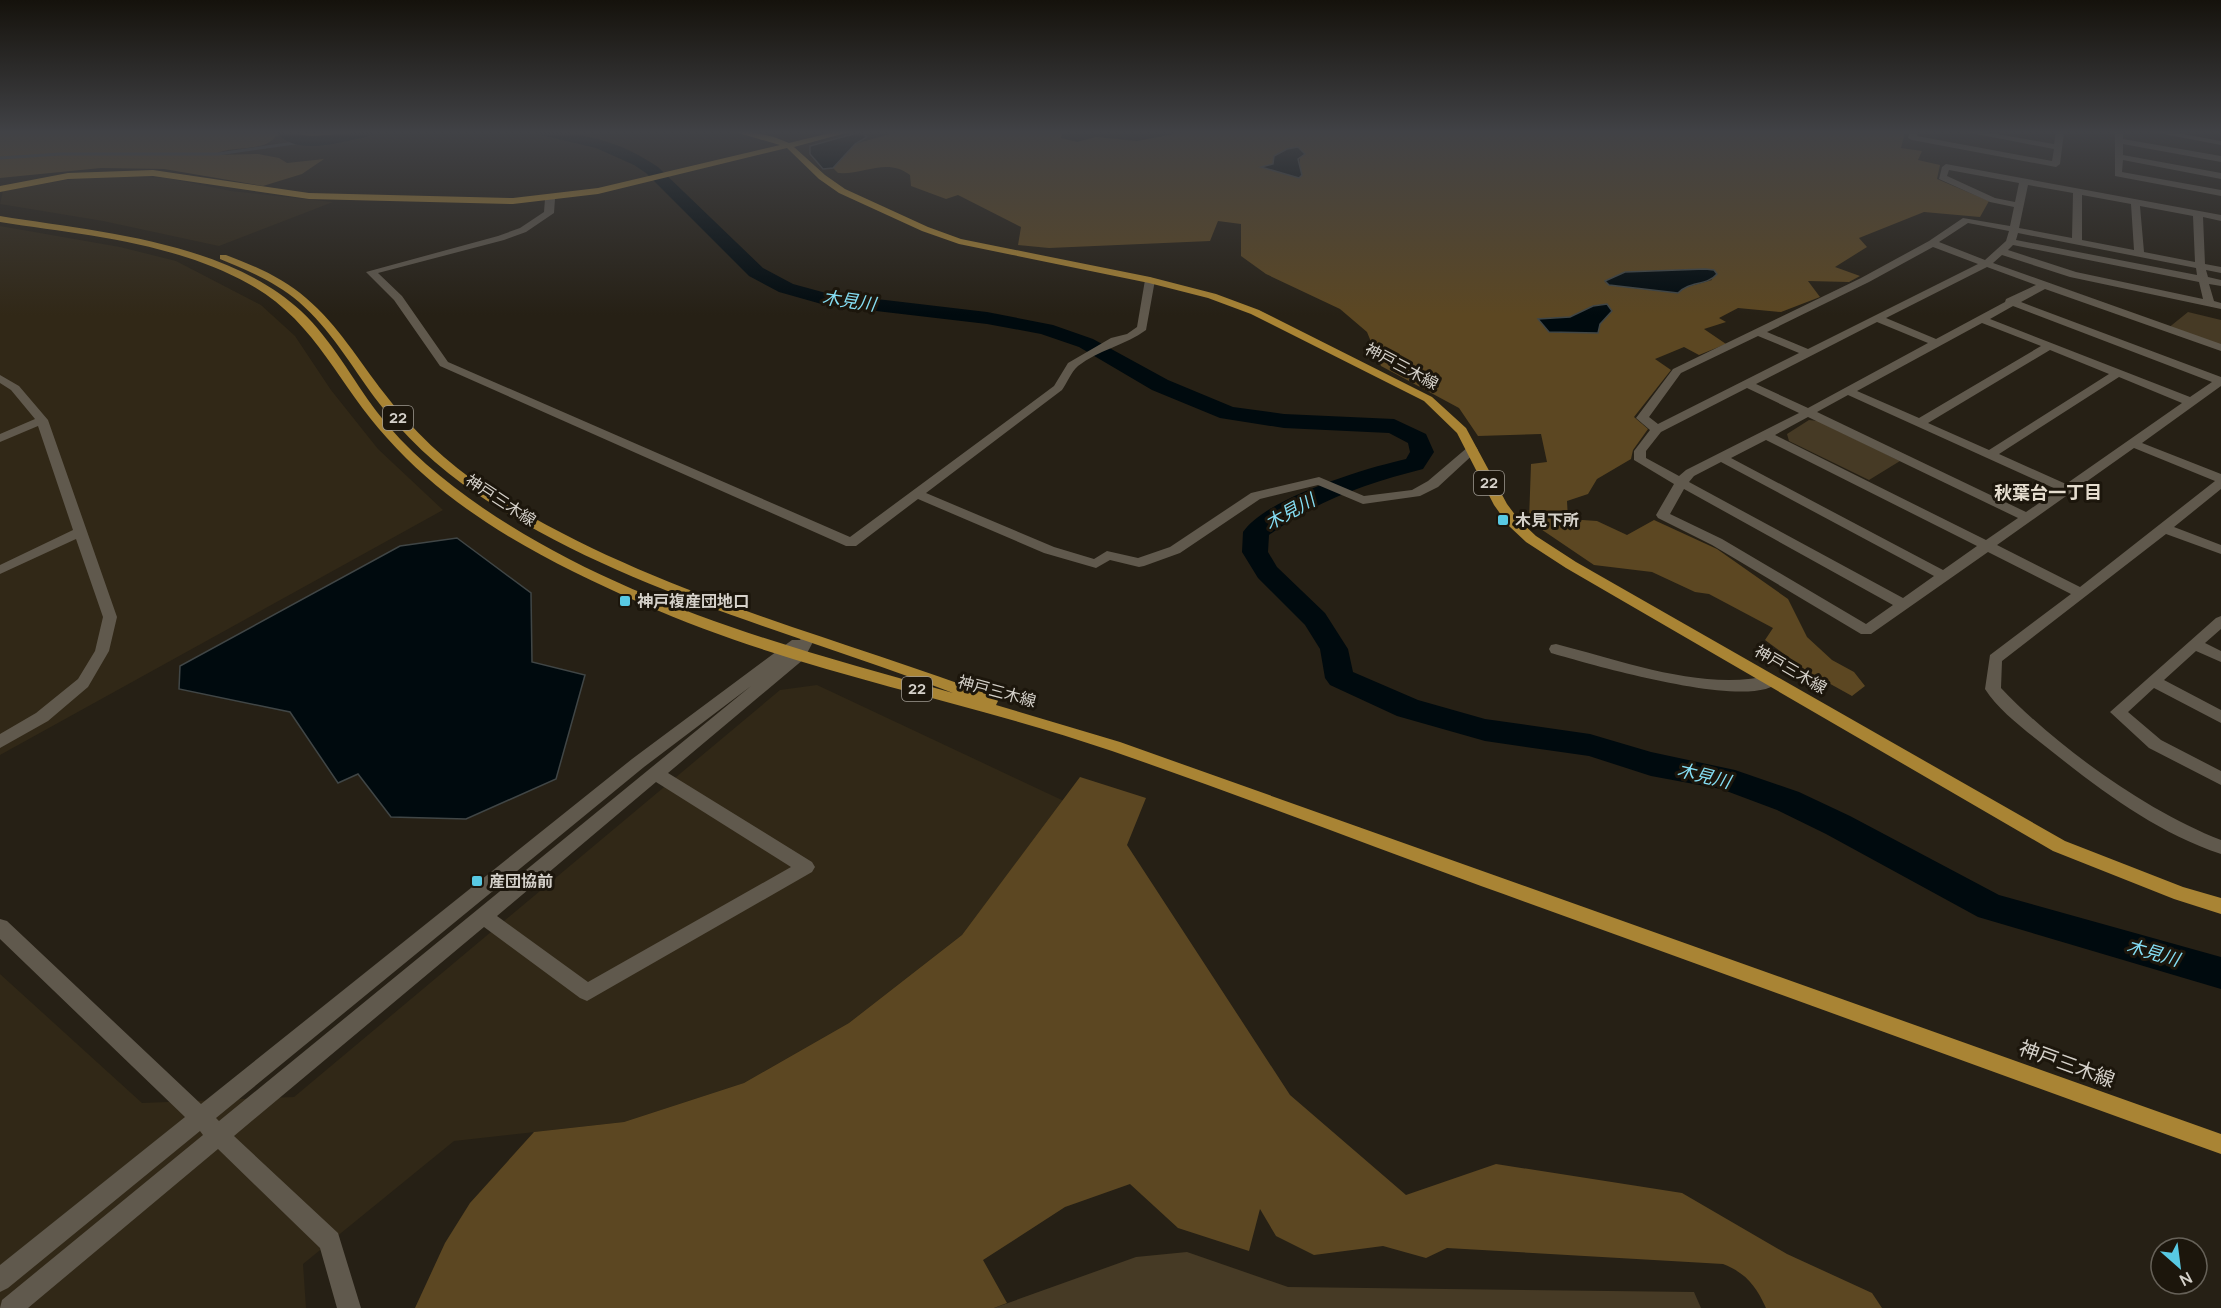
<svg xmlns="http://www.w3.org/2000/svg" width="2221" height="1308" font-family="Manrope,'Noto Sans JP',sans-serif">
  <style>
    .built { fill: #312817 }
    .green { fill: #463a25 }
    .forest { fill: #5c4722; fill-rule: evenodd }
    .water { fill: #000a0e; stroke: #404646; stroke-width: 1.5 }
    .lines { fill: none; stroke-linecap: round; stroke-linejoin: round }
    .stream { stroke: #404646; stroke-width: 3 }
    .river { fill: #000a0e; fill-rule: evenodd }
    .minor { fill: #60594d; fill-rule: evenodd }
    .major { fill: #a98434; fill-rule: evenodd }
    .poi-dot { fill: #58c9e3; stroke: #1c160c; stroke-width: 2 }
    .labels { text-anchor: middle; stroke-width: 6; stroke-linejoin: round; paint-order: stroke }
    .shield { fill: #1c160c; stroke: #9e9991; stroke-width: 1.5 }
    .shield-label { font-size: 15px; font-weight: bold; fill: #d5d1ca }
    .street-label { font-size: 16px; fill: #d5d1ca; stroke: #1c160c }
    .poi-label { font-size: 16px; font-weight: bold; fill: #d5d1ca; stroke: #1c160c; text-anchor: start }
    .water-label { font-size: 18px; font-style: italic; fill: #85def4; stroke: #1c160c }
    .neighbourhood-label { font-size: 18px; font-weight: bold; fill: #e5ddcf; stroke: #1c160c }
    .near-street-label { font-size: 20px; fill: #d5d1ca; stroke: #1c160c }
  </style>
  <rect width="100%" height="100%" fill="#262015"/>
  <path class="built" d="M113,176L166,178L231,191L333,202L219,246L103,221L0,204L3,191L65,180Z
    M0,226L120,247L176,261L261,305L295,336L331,390L378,449L443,510L0,755Z
    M817,685L1064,801L962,935L849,1023L744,1083L624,1122L454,1141L303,1264L306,1308H0V974L142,1103L294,1097L780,690Z"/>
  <path class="green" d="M2188,312L2221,320V348L2167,329Z
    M1809,420L1818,421L1900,461L1869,480L1789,441L1787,434Z
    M1187,1252L1288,1287L1694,1292L1701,1308H994L1136,1257Z"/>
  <path class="forest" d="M0,132L316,133L355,132C342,134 328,138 315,138C301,138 290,134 276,136C263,154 231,144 214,155L258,154L279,158L287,163L324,159L302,174L263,186L164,169L101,168L0,178Z
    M897,132H1063L1061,138L1077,142L1096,137L1137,141L1185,132H1905L1901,148L1922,151L1918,160L1940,165L1937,179L1989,201L1980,217L1924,212L1859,238L1867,247L1835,267L1860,276L1849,282L1808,281L1820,297L1781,312L1738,308L1719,318L1726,322L1704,329L1726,344L1699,355L1684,347L1655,359L1671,370L1634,417L1648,429L1633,450L1631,459L1597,479L1588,494L1567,501L1568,519L1597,521L1627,535L1654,520L1717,549L1788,599L1807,637L1832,660L1854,672L1865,686L1852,696L1807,671L1765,640L1773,628L1709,594L1695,592L1652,572L1594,565L1529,521L1531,464L1547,462L1541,434L1478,436L1459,408L1381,366L1367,332L1340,309L1266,274L1241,256V224L1218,221L1210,241L1049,248L1018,245L1021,227L958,195L946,199L911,186L910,175C887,157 864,175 838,173L833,168L855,144ZM1287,149L1300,157V172L1265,166L1273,164L1274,156ZM1705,269L1712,280L1683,288L1678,293L1610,285L1605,282L1625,272Z
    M1080,777L1146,798L1127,845L1290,1095L1406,1195L1496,1164L1682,1193L1787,1254L1872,1293L1882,1308H1766C1756,1286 1746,1273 1723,1264L1447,1248L1426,1258L1383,1246L1314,1255L1276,1236L1260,1209L1249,1251L1178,1228L1130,1184L1065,1207L983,1260L1007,1303L994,1308H415L445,1243L470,1203L534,1132L624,1122L744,1083L849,1023L962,935Z"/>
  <path class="water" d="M860,132L867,137L855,144L833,168L823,169L810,154V146Z
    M1298,147L1305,154L1298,159L1302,175L1299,178L1261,167L1273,164L1274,156L1287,149Z
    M1705,269L1714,270L1717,274C1707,286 1689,281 1678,293L1609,285L1605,281L1625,272Z
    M1607,304L1612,311L1600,324L1598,333L1549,332L1538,319L1570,317L1593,306Z
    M457,538L531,593L532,662L585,675L556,779L466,819L391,817L358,774L338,783L290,712L179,689L180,666L400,546Z"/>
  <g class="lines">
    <path class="stream" d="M0,158L60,154H218L316,140"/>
    <path class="river" d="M276,132L312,136L374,132L366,137C340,142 296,157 276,132Z
      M538,132C584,132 619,141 658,167L763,268L793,284L826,293L987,312L1053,325L1093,339L1168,380L1233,407L1284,414L1394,419L1426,434L1434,452L1423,469C1367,483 1316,501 1269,535L1268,552L1277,567L1325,613L1348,649L1353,672L1418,700L1485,719L1590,734L1651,752L1735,770L1799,792L1850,816L1999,895L2221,957V989L1978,917L1826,834L1777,810L1721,789L1651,776L1589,756L1485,741L1397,716L1330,685L1325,678L1320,649L1305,625L1258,578L1242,552L1243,532C1266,498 1366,468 1406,459L1410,452L1408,443L1389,433L1284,428L1220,418L1152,390L1079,347L1041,334L987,324L825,305L779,292L749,276L646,173L634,165L596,148L541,135Z"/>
    <path class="minor" d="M1910,132H1918L1917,136L2052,161L2054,149L1966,132H1985L2054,144L2056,132H2064L2060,164L2056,167L1912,140L1908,138Z
      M2115,132H2123V139L2221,156V162L2123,144V155L2221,173V179L2123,160L2122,172L2221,190V196L2115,176Z
      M2153,132H2172L2221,141V145Z
      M1946,164L2221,215V221L2203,217L2205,264L2221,267V273L2206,270L2208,277L2221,280V286L2209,284L2214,301L2221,303V309L2070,277L2002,255L1993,263L2221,344V351L2045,289L2021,302L2221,377V386L2142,443L2221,474V489L2174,527L2221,545V554L2166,534L2002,661L2001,688C2056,746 2146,811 2221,840V854C2155,832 2099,789 2045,746C2025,730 1999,711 1985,689L1990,655L2071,594L1988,552L1871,634H1861L1712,545L1658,518L1656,515L1674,484L1634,460V451L1650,430L1636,418L1673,369L1861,278L1929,241L1963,218L2010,226L2014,207L1990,202L1939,179L1942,167ZM1949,170L2019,183L2015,202L1995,198L1947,176ZM2028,185L2073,193L2072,238L2019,228ZM2082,195L2131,204L2134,250L2082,240ZM2140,206L2193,216L2195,262L2144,252ZM1968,223L2009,231L2006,241L1985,260L1939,242ZM2018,233L2196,268L2197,275L2016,240ZM2013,245L2199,282L2203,299L2076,272L2008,250ZM1933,247L1978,264L1808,349L1767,332L1869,282ZM1987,267L2036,285L2006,299L2005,302L1936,339L1886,318ZM2013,306L2212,382L2190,397L1990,319ZM1877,322L1928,343L1808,408L1756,384ZM1982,323L2041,346L1919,418L1857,391ZM1758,336L1799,353L1658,424L1649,417L1681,373ZM2050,350L2109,374L1989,450L1928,423ZM2119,377L2182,403L2066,484L1999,454ZM1747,388L1799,413L1686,470L1679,476L1646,458V451L1661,432ZM1848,395L2058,490L2026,512L1817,412ZM1808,417L2018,518L1986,540L1775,435ZM1766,440L1977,546L1943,570L1731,458ZM2134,448L2215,481L2080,587L1997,545ZM1721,462L1934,576L1903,598L1689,482L1694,476ZM1684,489L1893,605L1866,624L1722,539L1670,514Z
      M550,196L555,199L554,213L526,232L504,240L378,273L402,296L448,362L850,537L1054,386L1068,363L1111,338L1127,334L1137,327L1145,280L1150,277L1155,280L1146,330C1126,345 1098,350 1078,366C1071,372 1067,383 1062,390L926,493L1054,547L1094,559L1107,551L1138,558L1170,547L1251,493L1319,477L1364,496L1412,490L1428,481L1468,447H1476L1478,450L1438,487L1420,496L1363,504L1318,485L1260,499L1180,553L1144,566L1139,567L1110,560L1096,568L1044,553L918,499L856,546H846L440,366L394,300L366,272L498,236L520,228L544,212L545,199Z
      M0,375L19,386L48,420L117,617L109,651L88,687L48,721L0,748V734L36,713L78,679L95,651L103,617L76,539L0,574V565L73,530L38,426L0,442V434L35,419L11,390L0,383Z
      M2221,616V629L2205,643L2221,651V662L2196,651L2164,680L2221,710V723L2154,688L2128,712L2161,740L2221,771V785L2149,748L2110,712L2216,618Z
      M808,633L815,638L804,659L668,773L812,862L815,867L812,872L587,1001L580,998L484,927L234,1136L338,1233L361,1308H337L320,1248L218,1149L28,1308H0L2,1300L203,1135L200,1131L8,1288L0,1292V1265L185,1117L0,939V919L7,921L201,1104L632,759L792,640H800L803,634ZM751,686L219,1121L216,1118L644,767ZM656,782L791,867L588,982L497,916Z
      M1556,644C1623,661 1704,692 1772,675L1780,680C1758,714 1586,663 1551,653L1549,649L1551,645Z"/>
    <path class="major" d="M735,132H752L774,137L789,143L834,132H849L794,147L825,175L845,189L928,227L961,239L1150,277L1216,294L1259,310L1432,397L1466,428L1507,504L1519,520L1536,536L1576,562L2065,841L2183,887L2221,898V914L2174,899L2053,851L1566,568L1526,542L1509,526L1494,505L1457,433L1424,401L1251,314L1208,298L1149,283L959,244L922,231L839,193L819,179L787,148L598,194L513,204L309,199L153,176L68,179L0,192V186L68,173L153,170L309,193L513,198L598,188L780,145Z
      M0,216C98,232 225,241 301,311C332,340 352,379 377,412C406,450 444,481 483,508C624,604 791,648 953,693C792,631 621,591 477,494C438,468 403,435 375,398C351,365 330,329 299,302C276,282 247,270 220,259V255H226C255,266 283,278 306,298C338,325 359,361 384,393C412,430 447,463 486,489C641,590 825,633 996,697L998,701L996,705L1120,742L2221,1134V1154C1974,1065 1728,975 1481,886C1358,841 1236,794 1112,751C957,698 793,671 643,604C550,563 455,515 387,438C338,385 316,321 249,284C174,242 83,235 0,222Z"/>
  </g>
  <linearGradient id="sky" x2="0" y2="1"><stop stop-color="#15120c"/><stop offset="0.42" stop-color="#414246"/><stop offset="1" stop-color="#414246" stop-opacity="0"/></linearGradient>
  <rect width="2221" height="315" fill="url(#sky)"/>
  <g class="poi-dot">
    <rect x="1497" y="514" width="12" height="12" rx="3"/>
    <rect x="619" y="595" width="12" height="12" rx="3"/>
    <rect x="471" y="875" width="12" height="12" rx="3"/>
  </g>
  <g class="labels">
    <g class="shield">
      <rect x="383" y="406" width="30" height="24" rx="4.5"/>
      <rect x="1474" y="471" width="30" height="24" rx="4.5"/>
      <rect x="902" y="677" width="30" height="24" rx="4.5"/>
    </g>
    <g class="shield-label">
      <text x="398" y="423">22</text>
      <text x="1489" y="488">22</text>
      <text x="917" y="694">22</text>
    </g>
    <g class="street-label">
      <text transform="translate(1402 366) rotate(28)" y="6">神戸三木線</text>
      <text transform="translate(501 500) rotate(33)" y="6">神戸三木線</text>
      <text transform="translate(1791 669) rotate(30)" y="6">神戸三木線</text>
      <text transform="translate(997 691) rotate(15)" y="6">神戸三木線</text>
    </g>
    <g class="poi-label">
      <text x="1515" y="526">木見下所</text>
      <text x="637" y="607">神戸複産団地口</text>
      <text x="489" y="887">産団協前</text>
    </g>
    <g class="water-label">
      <text transform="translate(849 301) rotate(8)" y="6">木見川</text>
      <text transform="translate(1290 512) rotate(-29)" y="6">木見川</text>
      <text transform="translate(1704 776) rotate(14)" y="6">木見川</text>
      <text transform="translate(2153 953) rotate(16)" y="6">木見川</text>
    </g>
    <g class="neighbourhood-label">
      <text x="2048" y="499">秋葉台一丁目</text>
    </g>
    <g class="near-street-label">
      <text transform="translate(2067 1064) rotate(20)" y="7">神戸三木線</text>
    </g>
  </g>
  <g transform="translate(2179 1266) rotate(152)"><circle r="28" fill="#1c160c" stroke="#666158" stroke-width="1.5"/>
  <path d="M0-4.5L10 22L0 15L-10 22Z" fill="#58c9e3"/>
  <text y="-9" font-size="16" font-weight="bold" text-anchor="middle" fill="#d5d1ca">N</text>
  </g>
</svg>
